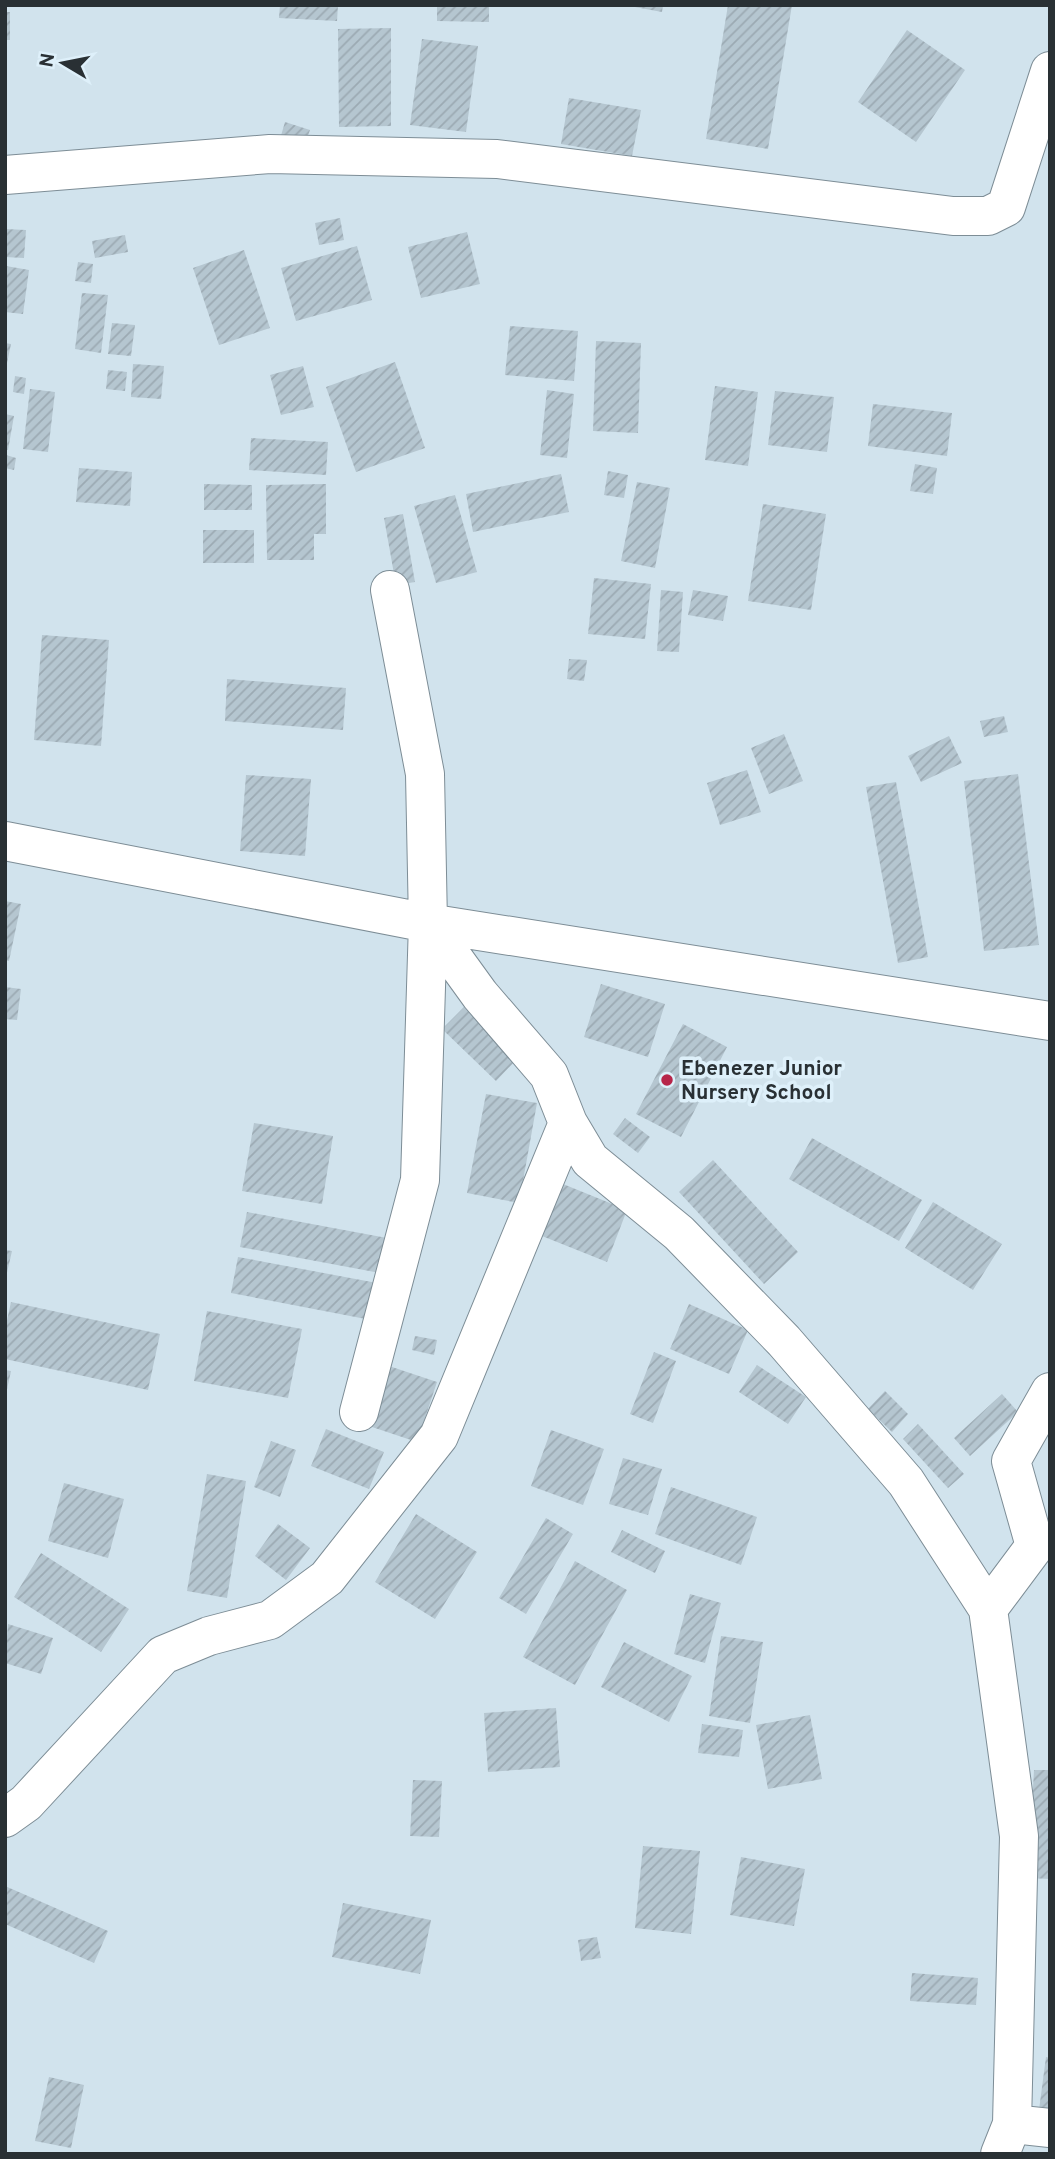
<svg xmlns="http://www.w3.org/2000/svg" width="1055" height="2159" font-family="Overpass,sans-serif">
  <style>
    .building { fill: url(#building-hatch) }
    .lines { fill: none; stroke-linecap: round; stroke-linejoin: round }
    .minor-casing { stroke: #7d8d96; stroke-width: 40 }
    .minor { stroke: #fff; stroke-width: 38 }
    .poi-dot { fill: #b72549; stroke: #def0fa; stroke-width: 2.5 }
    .labels { text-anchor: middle; stroke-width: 7; stroke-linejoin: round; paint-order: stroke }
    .poi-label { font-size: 21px; font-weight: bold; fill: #293034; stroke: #def0fa; text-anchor: start }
  </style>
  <defs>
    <pattern id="building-hatch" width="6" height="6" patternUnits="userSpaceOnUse" patternTransform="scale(1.75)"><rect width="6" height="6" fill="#b5c6d0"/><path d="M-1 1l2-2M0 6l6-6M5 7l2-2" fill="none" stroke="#9caab3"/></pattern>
  </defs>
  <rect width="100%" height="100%" fill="#d1e3ed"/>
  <path class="building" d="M280,5H338L337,21L279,18Z
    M437,5H489V22L437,21Z
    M624,5H663L662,12Z
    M728,5H792L768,149L706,139Z
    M5,12H10V40H5Z
    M391,28V126L339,127L338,29Z
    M907,30L965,70L916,142L858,102Z
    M422,39L478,46L466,132L410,125Z
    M569,98L641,110L632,156L561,144Z
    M285,122L310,130L304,147L280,139Z
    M340,218L344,240L319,245L315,223Z
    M5,229L26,230L24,258L5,257Z
    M467,232L480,284L421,298L408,247Z
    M125,235L128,252L95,258L92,241Z
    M357,246L372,300L296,321L281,268Z
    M244,250L270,328L219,345L193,268Z
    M78,262L93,264L91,283L75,281Z
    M6,266L29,270L23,314L5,312Z
    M82,293L108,295L101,353L75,349Z
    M112,323L135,325L131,356L108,354Z
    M510,326L578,331L574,381L505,375Z
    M596,341L641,343L638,433L593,431Z
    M5,343L11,344L6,368H5Z
    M395,362L425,448L356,472L326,387Z
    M133,364L164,366L161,399L131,397Z
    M303,366L314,407L281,415L270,375Z
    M108,370L127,372L125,391L106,389Z
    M15,376L26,378L24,394L13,392Z
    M715,386L758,392L748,466L705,460Z
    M30,389L55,392L48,452L23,449Z
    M547,390L574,394L567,458L540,455Z
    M775,391L834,397L827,452L768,445Z
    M873,404L952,413L947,456L868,446Z
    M5,414L14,416L8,450H5Z
    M251,438L328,442L326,475L249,470Z
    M6,455L16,458L14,470L5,468Z
    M915,464L937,468L933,494L910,491Z
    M79,468L132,472L130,506L76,502Z
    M608,471L628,475L624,498L604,495Z
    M561,474L569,512L473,532L466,494Z
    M637,482L670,488L655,568L621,561Z
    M204,484L252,485V510H204Z
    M326,484V534H314V560H267L266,485Z
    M455,495L477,572L436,583L414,506Z
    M763,504L826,514L811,610L748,601Z
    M403,514L415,582L396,585L384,518Z
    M203,530H254V563H203Z
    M594,578L651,584L645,639L588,634Z
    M661,590L683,592L679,652L657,651Z
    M693,590L728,596L723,621L688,615Z
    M42,635L109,640L101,746L34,740Z
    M569,659L587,660L584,681L567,679Z
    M227,679L346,688L343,730L225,721Z
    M1004,716L1008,732L984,737L980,721Z
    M784,734L803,781L769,794L751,748Z
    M949,736L962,763L921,782L908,756Z
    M747,770L761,812L720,825L707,783Z
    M1018,774L1039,945L984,951L964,781Z
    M246,775L311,779L305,856L240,851Z
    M896,782L928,957L898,963L866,787Z
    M5,901L21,904L9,961L5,960Z
    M601,984L665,1004L648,1057L584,1037Z
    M5,987L21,989L17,1020L5,1019Z
    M464,1007L517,1059L496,1081L442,1029Z
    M683,1024L727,1047L681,1137L636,1114Z
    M486,1094L537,1103L519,1203L467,1193Z
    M625,1118L650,1137L638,1153L613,1134Z
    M254,1123L333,1136L322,1204L242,1191Z
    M812,1138L922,1200L899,1241L789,1179Z
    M713,1160L798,1252L764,1284L679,1192Z
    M563,1184L627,1210L607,1262L542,1236Z
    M933,1202L1002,1244L973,1290L905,1248Z
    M247,1212L387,1238L380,1273L240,1247Z
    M5,1250L12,1251L6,1277H5Z
    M238,1257L377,1283L371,1320L231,1293Z
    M11,1302L160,1334L148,1390L5,1359V1330Z
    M689,1304L748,1330L729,1374L670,1349Z
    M207,1311L302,1329L288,1398L194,1381Z
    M415,1336L437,1340L434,1355L412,1350Z
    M654,1352L676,1361L653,1423L630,1414Z
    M757,1365L806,1397L788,1424L739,1392Z
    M389,1366L437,1382L417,1442L369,1426Z
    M5,1370L11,1371L6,1394H5Z
    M885,1391L908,1414L892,1432L868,1409Z
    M1002,1394L1018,1412L970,1456L954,1438Z
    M918,1424L964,1474L948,1488L903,1439Z
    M326,1429L384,1452L369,1489L311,1466Z
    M551,1430L604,1449L583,1505L531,1486Z
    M271,1441L296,1450L280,1497L254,1487Z
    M623,1458L662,1469L648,1515L609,1504Z
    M207,1474L246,1481L227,1598L187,1591Z
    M64,1483L124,1499L108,1558L48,1541Z
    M671,1487L757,1517L741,1565L655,1534Z
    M416,1514L477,1552L435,1619L375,1582Z
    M546,1518L573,1534L526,1614L499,1598Z
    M278,1524L310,1548L286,1580L255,1556Z
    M622,1530L665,1551L655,1573L611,1552Z
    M41,1553L129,1609L101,1652L14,1597Z
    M575,1561L627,1590L575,1685L523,1657Z
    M690,1594L721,1603L705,1663L674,1654Z
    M8,1624L53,1638L41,1674L5,1663Z
    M721,1636L763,1642L750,1723L709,1716Z
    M624,1642L692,1676L669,1722L601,1687Z
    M556,1708L560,1767L488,1772L484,1713Z
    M810,1715L822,1779L768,1789L756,1725Z
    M702,1724L743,1730L739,1757L698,1753Z
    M1034,1770H1050V1879L1028,1878Z
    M413,1780L442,1781L439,1837L410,1836Z
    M643,1846L700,1851L691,1934L635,1928Z
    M741,1857L805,1869L794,1926L730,1915Z
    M5,1886L108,1931L94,1963L5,1924Z
    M343,1903L431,1920L420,1974L332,1957Z
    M597,1937L601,1958L581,1961L578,1940Z
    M912,1973L978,1978L976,2005L910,2001Z
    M1046,2057L1050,2058V2112L1039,2110Z
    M49,2077L84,2085L71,2148L35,2141Z"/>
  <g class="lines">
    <defs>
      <path id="minor" d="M5,175L270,154L497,159L953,216H988L1006,207L1050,71
        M5,841L428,923L1050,1021
        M428,923L480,995L549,1075L568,1123L590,1160L679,1233L784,1341L906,1482L988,1609L1019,1836L1012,2124L1000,2154
        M359,1412L420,1180L428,923L425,774L390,590
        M988,1609L1035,1546L1011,1461L1050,1392
        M5,1818L26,1803L163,1655L209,1636L270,1620L327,1578L439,1436L568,1123
        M1012,2124L1050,2128"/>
    </defs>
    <use href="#minor" class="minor-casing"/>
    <use href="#minor" class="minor"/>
  </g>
  <circle class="poi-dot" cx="667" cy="1080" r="7"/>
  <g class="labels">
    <g class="poi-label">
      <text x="681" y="1075">Ebenezer Junior<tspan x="681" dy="24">Nursery School</tspan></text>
    </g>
  </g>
  <rect width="1055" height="2159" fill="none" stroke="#293034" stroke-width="14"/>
  <g transform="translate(63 63) rotate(280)" stroke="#def0fa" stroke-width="5" paint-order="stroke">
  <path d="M0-5L12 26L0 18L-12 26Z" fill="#293034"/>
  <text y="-10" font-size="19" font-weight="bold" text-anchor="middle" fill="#293034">N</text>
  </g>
</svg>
